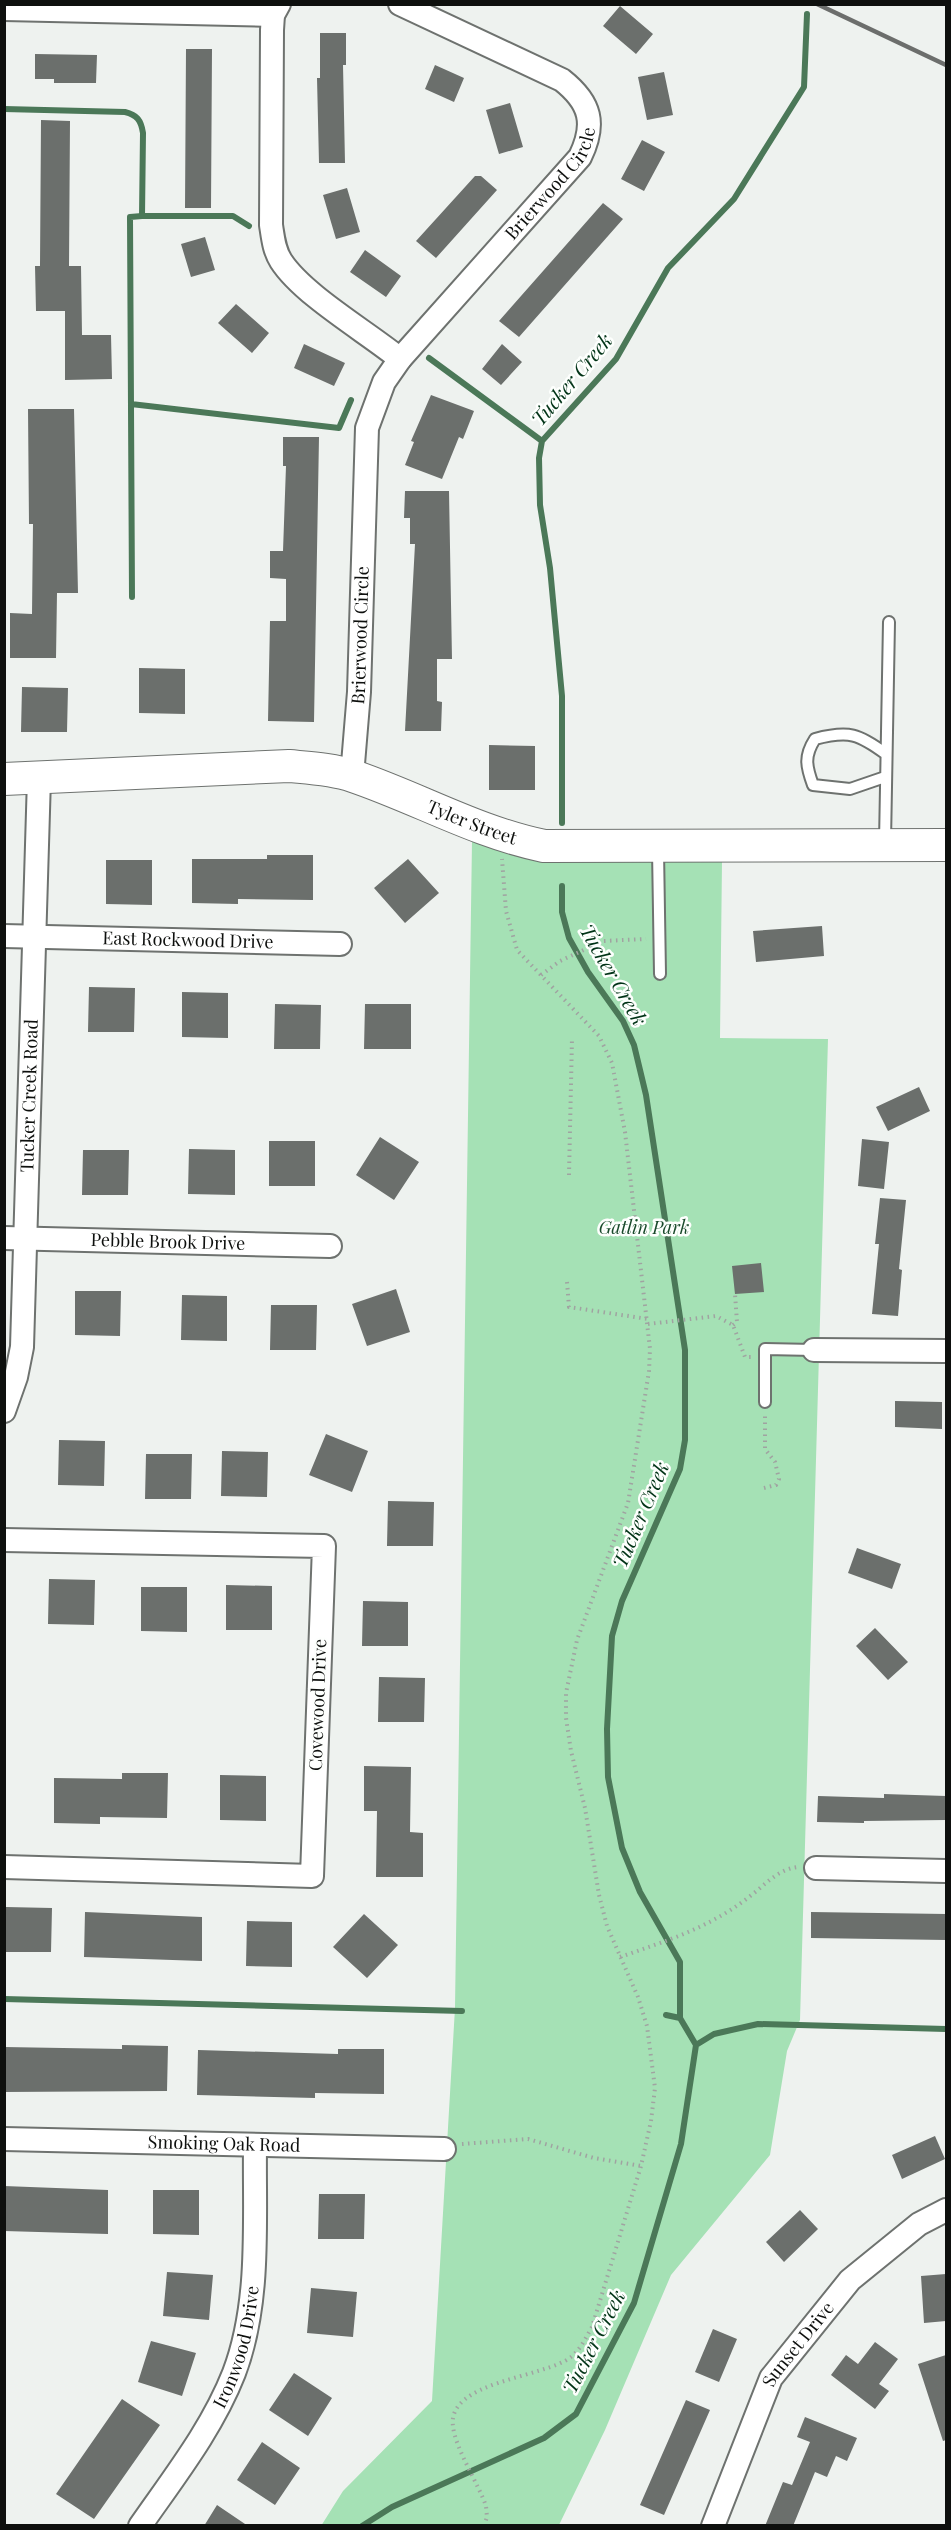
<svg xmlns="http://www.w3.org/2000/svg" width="951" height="2530" font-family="'Playfair Display',serif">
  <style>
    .green { fill: #a5e1b5 }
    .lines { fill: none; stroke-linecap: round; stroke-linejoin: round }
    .stream { stroke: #4b7858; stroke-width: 6 }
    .building { fill: #6b6f6c }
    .lane-casing { stroke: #6e726f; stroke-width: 14 }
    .street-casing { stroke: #6e726f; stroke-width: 26 }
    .secondary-casing { stroke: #6e726f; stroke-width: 34 }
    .path { stroke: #a0a3a1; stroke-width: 4; stroke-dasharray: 1.5 4.5; stroke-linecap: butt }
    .lane { stroke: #fff; stroke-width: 10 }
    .street { stroke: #fff; stroke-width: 22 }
    .secondary { stroke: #fff; stroke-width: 32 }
    .rail { stroke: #6c6e6c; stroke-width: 4.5 }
    .labels { text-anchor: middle; stroke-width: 5; stroke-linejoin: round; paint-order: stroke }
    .street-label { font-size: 18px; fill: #0e100e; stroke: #fdfffd }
    .park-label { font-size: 18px; font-style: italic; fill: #194a2b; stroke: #fdfffd }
    .water-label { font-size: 20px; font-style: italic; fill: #003316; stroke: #fdfffd }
  </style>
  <rect width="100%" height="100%" fill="#eef2ef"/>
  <path class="green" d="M472,841L542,862L722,861L720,1038L828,1039L800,2020L787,2051L770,2155L671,2275L605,2430L559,2525L321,2526L343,2491L432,2401L455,2008Z"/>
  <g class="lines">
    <path class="stream" d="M4,109L125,112C137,115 141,120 143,133L142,216H233L249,226
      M429,358L542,441
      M131,404L339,428L351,400
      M132,597L130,217L142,216
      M562,823V696L550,568L540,505L539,458L542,441L616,359L668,268L734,199L804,87L807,14
      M4,1999L462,2011
      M666,2015L680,2018
      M696,2045L714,2034L758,2024L946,2029
      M362,2526L392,2507L544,2438L576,2414L634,2303L681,2144L696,2045L680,2018V1962L640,1892L622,1848L608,1777L607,1729L612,1636L622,1601L680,1469L685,1440V1350L646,1095L634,1045L623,1021L588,972L569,938L562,912V886"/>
  </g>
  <path class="building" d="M620,6L653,34L636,54L603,26Z
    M320,33H346V65H343L345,163H319L317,78H320Z
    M186,49H212L211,208H185Z
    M35,54L97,55L96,83H54V79H35Z
    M435,65L464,78L454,102L425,89Z
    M664,72L673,115L647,120L638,77Z
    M510,103L523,147L499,154L486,110Z
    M41,120L70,121L69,266H81L82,335H111L112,379L65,380V311H36L35,266H40Z
    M642,140L665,152L644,191L621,179Z
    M475,176H481L497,190L436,258L416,241Z
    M347,188L360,232L336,239L323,195Z
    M603,203L623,219L519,337L499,321Z
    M205,237L215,270L191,277L181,244Z
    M365,250L401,276L386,297L350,272Z
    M236,304L269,333L252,353L218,323Z
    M304,344L345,363L334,386L294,368Z
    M502,344L522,362L501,385L482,369Z
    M431,395L474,411L463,439L459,437L442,479L405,465L414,442L411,441Z
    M28,409H74L78,593H57L56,658H10V613L32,614L33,524H29Z
    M283,437H319L314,722L268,721L270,621H286V579L270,578V551H283L286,466H283Z
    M405,491H449L452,659H437V701L442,702L441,731H405L415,544H410V518H404Z
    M139,668L185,669V714L139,713Z
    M22,687L68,688L67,732H21Z
    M489,745L535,746V790H489Z
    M267,855H313V900L238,899V904L192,903V859H267Z
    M408,859L439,893L405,923L374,888Z
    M106,860H152V905L106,904Z
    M822,926L824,956L756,962L753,931Z
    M89,987L135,988L134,1032H88Z
    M182,992L228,993V1038L182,1037Z
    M275,1004L321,1005L320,1049H274Z
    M365,1004H411V1049H364Z
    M919,1087L930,1111L888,1131L876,1107Z
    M380,1137L419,1162L394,1200L356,1175Z
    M862,1139L889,1142L884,1189L858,1186Z
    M269,1141H315V1186H269Z
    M189,1149L235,1150V1195L188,1194Z
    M83,1150H129L128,1195H82Z
    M880,1198L906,1200L899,1269L902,1270L898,1316L872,1314L879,1244H875Z
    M761,1263L764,1292L735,1294L732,1266Z
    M396,1289L410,1332L367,1346L352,1304Z
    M75,1291H121L120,1336L75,1335Z
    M182,1295L227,1296V1341L181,1340Z
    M271,1305H317L316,1350H270Z
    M895,1401L942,1402V1429L895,1427Z
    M326,1434L368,1451L352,1492L309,1475Z
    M59,1440L105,1441L104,1486L58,1485Z
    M222,1451L268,1452L267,1497L221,1496Z
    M146,1454H192L191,1499H145Z
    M388,1501L434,1502L433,1546H387Z
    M857,1548L901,1564L892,1589L848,1573Z
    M49,1579L95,1580L94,1625L48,1624Z
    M226,1585L272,1586V1630H226Z
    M141,1587H187V1632L141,1631Z
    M363,1601L408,1602V1646H362Z
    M875,1628L908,1662L888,1680L856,1646Z
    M379,1677L425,1678L424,1722H378Z
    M364,1766L411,1767L410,1832L423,1833V1877H376L377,1811H364Z
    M122,1773H168L167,1818L100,1817V1824L54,1823V1778L122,1779Z
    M220,1775L266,1776V1821L220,1820Z
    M884,1794L946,1796V1820L864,1821V1823L817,1822L818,1796L884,1798Z
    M6,1907L52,1908L51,1952H6Z
    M85,1912L202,1917V1961L84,1957Z
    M811,1912L946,1914V1940L811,1938Z
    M364,1914L398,1945L367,1978L333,1947Z
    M247,1921L292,1922V1967L246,1966Z
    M122,2045L168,2046L167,2091L4,2092V2047L122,2049Z
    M338,2049H384V2094L315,2093V2098L197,2095L198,2050L338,2054Z
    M935,2136L945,2159L902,2179L892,2155Z
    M4,2186L108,2190V2234L4,2231Z
    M153,2190H199V2235L153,2234Z
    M319,2194H365L364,2239H318Z
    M800,2210L818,2229L784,2262L766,2242Z
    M167,2272L213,2275L209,2320L163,2316Z
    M946,2274V2321L924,2323L921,2276Z
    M311,2288L357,2292L353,2337L307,2333Z
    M713,2329L737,2339L719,2382L695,2372Z
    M151,2341L196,2353L182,2396L138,2382Z
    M875,2342L898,2359L879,2384L889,2391L875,2409L831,2375L846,2355L858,2364Z
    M946,2355V2440L943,2441L918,2364Z
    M294,2373L332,2398L308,2436L269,2410Z
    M122,2399L160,2425L94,2519L56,2494Z
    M686,2400L710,2410L664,2515L640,2505Z
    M805,2417L857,2438L847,2461L836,2456L827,2477L815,2472L793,2526H765L783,2482L792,2485L810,2442L797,2437Z
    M262,2442L300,2468L275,2505L237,2480Z
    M217,2505L248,2526H204Z"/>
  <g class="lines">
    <defs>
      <path id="lane" d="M885,777L850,789L813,785C806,766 804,756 815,739C849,730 859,734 886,754
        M885,842L889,622
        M658,850L660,974
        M765,1402V1349L814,1350"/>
      <g id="street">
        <path d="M279,4L273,15L272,30L271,225C273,238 274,250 281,261C303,295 367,332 400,359"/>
        <path d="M4,9L273,15"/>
        <path id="s1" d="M352,776L359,692L367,428L384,382L400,359L580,157C596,124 591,103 562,80L400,4"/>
        <path id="s2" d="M4,936L340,944"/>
        <path id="s3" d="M4,1238L330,1246"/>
        <path d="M814,1350L946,1351"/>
        <path id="s4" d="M4,1411L16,1377L22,1347L39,778"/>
        <path d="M4,1540L324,1546L312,1876L4,1867"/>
        <path d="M816,1868L946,1871"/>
        <path id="s5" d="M4,2139L444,2149"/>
        <path id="s6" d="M140,2526C174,2477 212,2429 234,2373C261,2302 254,2220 255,2145"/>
        <path id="s7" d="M713,2526L771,2378L850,2280L919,2224L946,2210"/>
      </g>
      <g id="secondary">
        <path id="s8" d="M4,779L289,766C310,768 332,769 353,776C418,798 476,832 544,846L946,845"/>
      </g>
    </defs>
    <use href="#lane" class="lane-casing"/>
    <use href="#street" class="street-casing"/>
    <use href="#secondary" class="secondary-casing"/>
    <path class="path" d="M541,975L560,961L603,941L646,939
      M569,1175L572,1038
      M567,1282L569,1307L648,1319
      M648,1324L716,1316L733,1325L745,1357H751
      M733,1325L737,1322L735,1294
      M764,1488L776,1485L779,1479L775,1462L765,1449V1416
      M620,1957C666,1941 709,1928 749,1897C765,1885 778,1869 798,1867
      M462,2144L528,2139L594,2158L641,2166
      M484,2526L487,2517L486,2506C478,2483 455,2448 453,2426C447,2381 544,2378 571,2357C581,2349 586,2337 592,2327L641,2166L651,2121L655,2088L647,2026L638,1997L607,1926L599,1895L585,1808L571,1751L566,1718V1693L577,1640L628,1503L649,1371L650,1349L625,1132L612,1063L599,1036L517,950L506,911L502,859"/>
    <use href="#lane" class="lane"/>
    <use href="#street" class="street"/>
    <use href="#secondary" class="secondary"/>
    <path class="rail" d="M817,4L946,65"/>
  </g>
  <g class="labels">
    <g class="street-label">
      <text dy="6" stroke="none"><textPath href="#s1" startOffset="658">Brierwood Circle</textPath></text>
      <text dy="6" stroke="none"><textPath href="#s1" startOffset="141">Brierwood Circle</textPath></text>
      <text dy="6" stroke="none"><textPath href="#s8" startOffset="478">Tyler Street</textPath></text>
      <text dy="6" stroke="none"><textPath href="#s2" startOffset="184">East Rockwood Drive</textPath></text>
      <text dy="6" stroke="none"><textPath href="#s4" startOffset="318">Tucker Creek Road</textPath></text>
      <text dy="6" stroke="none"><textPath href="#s3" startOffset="164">Pebble Brook Drive</textPath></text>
      <text transform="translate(318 1705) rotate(-88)" y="6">Covewood Drive</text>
      <text dy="6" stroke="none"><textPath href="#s5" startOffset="220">Smoking Oak Road</textPath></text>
      <text dy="6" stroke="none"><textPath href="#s7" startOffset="202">Sunset Drive</textPath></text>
      <text dy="6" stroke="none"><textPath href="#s6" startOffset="206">Ironwood Drive</textPath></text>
    </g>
    <g class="park-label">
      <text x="644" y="1234">Gatlin Park</text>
    </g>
    <g class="water-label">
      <text transform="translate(572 380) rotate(-50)" y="7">Tucker Creek</text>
      <text transform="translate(613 975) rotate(60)" y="7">Tucker Creek</text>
      <text transform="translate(641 1515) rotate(-67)" y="7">Tucker Creek</text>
      <text transform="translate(594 2342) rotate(-63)" y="7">Tucker Creek</text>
    </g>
  </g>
  <rect width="951" height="2530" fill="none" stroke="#0e100e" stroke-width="12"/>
</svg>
